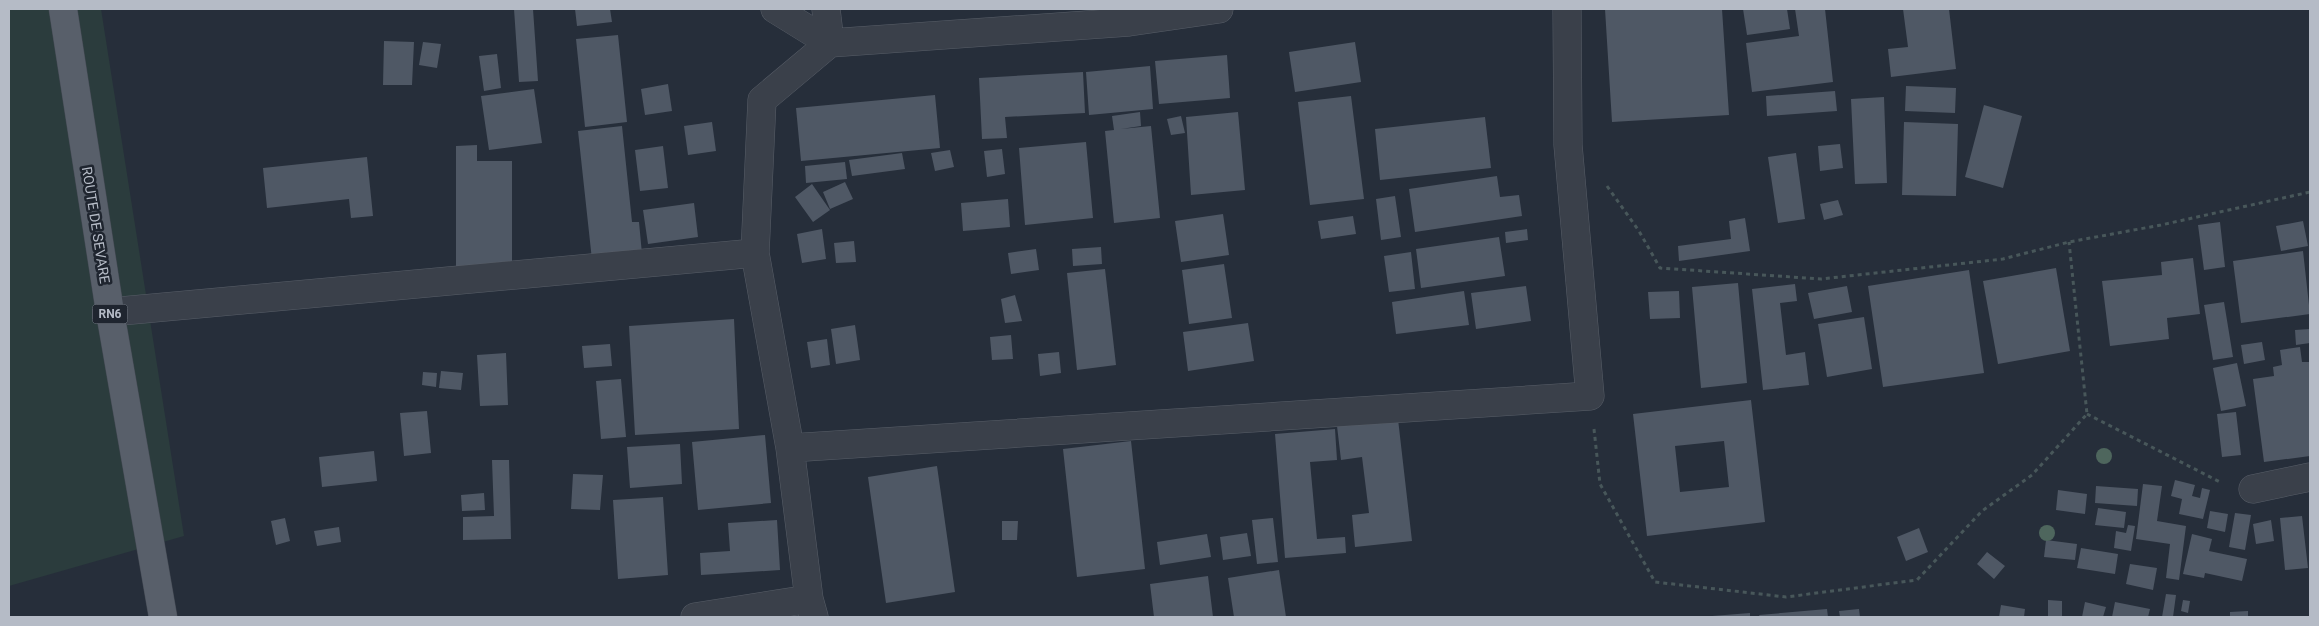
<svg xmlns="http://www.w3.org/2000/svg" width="2319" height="626" font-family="Roboto,sans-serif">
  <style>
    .green { fill: #2b3c3d }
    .building { fill: #4f5865; fill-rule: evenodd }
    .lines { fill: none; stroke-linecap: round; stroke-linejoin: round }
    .street-casing { stroke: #585e68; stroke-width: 29 }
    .primary-casing { stroke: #434953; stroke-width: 29 }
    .path { stroke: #48575a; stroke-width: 3; stroke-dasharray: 4 4; stroke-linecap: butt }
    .street { stroke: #3a404a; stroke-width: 28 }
    .primary { stroke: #585f6a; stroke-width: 28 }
    .tree { fill: #4e665d }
    .labels { text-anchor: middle; stroke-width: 5; stroke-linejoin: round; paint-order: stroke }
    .shield { fill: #1f252f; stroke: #888e99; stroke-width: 1 }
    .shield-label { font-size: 12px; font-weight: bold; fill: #b5bbc6 }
    .street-label { font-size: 14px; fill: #b5bbc6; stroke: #1f252f }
  </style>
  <rect width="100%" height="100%" fill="#262e3a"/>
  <path class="green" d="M9,9H101L184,536L9,586Z"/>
  <path class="building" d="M514,9H533L538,81L519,82Z
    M575,9H610L612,22L577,26Z
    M1605,9H1722L1729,115L1612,122Z
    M1743,9H1787L1790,29L1747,35Z
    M1795,9H1825L1833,82L1752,92L1746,43L1799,36Z
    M1903,9H1949L1956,69L1891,77L1888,49L1908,47Z
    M618,35L627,122L585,127L576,39Z
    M384,41L414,42L412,85H383Z
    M423,42L441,44L437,68L419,65Z
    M1355,42L1361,82L1295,92L1289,52Z
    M497,54L501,88L484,91L479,56Z
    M1227,55L1230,98L1159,104L1155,61Z
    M1150,66L1153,109L1089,115L1086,72Z
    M1083,72L1085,113L1005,117L1007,138L982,139L979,78Z
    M668,84L672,111L645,115L641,89Z
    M1906,86L1956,88L1955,113L1905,111Z
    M534,89L542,143L489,150L481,96Z
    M1835,91L1837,111L1767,116L1766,96Z
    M935,95L940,148L801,161L796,108Z
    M1351,96L1364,199L1310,205L1298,102Z
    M1884,97L1887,183L1855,184L1851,99Z
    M1984,105L2022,116L2003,188L1965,177Z
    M1140,112L1141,126L1121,129L1151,126L1160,218L1114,223L1105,131L1114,130L1112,116Z
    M1238,112L1245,190L1191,195L1186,117Z
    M1181,116L1185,133L1171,135L1167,119Z
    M1485,117L1491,168L1380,180L1375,129Z
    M712,122L716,151L688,155L684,126Z
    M1904,122L1958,124L1956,196L1902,195Z
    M622,126L632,222H639L642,254L592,260L578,131Z
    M1086,142L1093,218L1025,225L1019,148Z
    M1840,144L1843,168L1820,171L1818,146Z
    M477,145V161H512V270L456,271V146Z
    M663,146L668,188L640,191L635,150Z
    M1002,149L1005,174L987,177L984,151Z
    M950,150L954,167L935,171L931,153Z
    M902,153L905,169L852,176L849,160Z
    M1796,153L1805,219L1778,223L1768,157Z
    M367,157L373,216L351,218L349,199L267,208L263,168Z
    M845,162L847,179L806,183L805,166Z
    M1497,176L1500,197L1519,195L1522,216L1415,232L1409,189Z
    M845,182L853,199L830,209L823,192Z
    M812,184L830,210L813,222L795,197Z
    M1395,196L1401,237L1381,240L1376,199Z
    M1008,199L1010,227L963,231L961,203Z
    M1838,200L1843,215L1824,220L1820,204Z
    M694,203L698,237L648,244L643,210Z
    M1223,214L1229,255L1181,262L1175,221Z
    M1353,216L1356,234L1321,239L1318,221Z
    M1745,218L1750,251L1679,261L1678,246L1731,239L1729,221Z
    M2303,221L2308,246L2281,251L2276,226Z
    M2220,222L2225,267L2204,270L2198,225Z
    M822,229L826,259L802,263L797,234Z
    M1527,229L1528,240L1506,243L1505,232Z
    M1499,237L1505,276L1421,288L1416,249Z
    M854,241L856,262L836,263L834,243Z
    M1101,247L1102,264L1073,266L1072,249Z
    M1036,249L1039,270L1011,274L1008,253Z
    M2303,251L2310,314L2241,323L2233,261Z
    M1411,252L1415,289L1389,292L1384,256Z
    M2193,258L2200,314L2167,318L2169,339L2110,346L2102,281L2162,275L2161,262Z
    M1224,264L1232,318L1189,324L1182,270Z
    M2056,268L2070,351L1998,364L1983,281Z
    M1105,269L1116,365L1077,370L1067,273Z
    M1969,270L1984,373L1883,387L1868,286Z
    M1738,283L1747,383L1701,388L1692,287Z
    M1795,284L1797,301L1780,303L1786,355L1805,352L1809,385L1763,390L1752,289Z
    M1526,286L1531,321L1476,329L1471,293Z
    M1847,286L1852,312L1814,319L1808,293Z
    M1464,291L1469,325L1396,334L1392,302Z
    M1679,291L1680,318L1650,319L1648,292Z
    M1015,295L1022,321L1005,323L1001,299Z
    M2224,302L2233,357L2213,360L2204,305Z
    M1864,317L1872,369L1827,377L1818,324Z
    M734,319L739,429L635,435L629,326Z
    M1248,323L1254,361L1188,371L1183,332Z
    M855,325L860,360L836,364L831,329Z
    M2310,329V343L2296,345L2295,330Z
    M1011,335L1013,359L992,360L990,337Z
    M827,339L830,365L811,368L807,342Z
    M2262,342L2265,360L2244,364L2241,345Z
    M610,344L612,366L584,368L582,346Z
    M2300,347L2302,362H2309L2310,372V456L2264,462L2253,379L2274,376L2273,367L2282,365L2280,350Z
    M1059,352L1061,373L1040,376L1038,354Z
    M506,353L508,405L480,406L477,355Z
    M2237,363L2246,406L2221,411L2213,368Z
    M441,371L463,373L461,390L439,388Z
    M423,372L437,373L436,387L422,385Z
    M621,379L626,437L601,439L596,381Z
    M1751,400L1765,522L1647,536L1633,414ZM1724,441L1729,487L1680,492L1675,446Z
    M427,411L431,453L404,456L400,413Z
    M2236,412L2241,455L2222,457L2217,414Z
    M1398,419L1412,541L1355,547L1352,515L1369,513L1362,457L1341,460L1337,426Z
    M1335,429L1337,460L1310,462L1317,539L1345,537L1346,553L1285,558L1275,434Z
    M765,435L771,503L698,510L692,442Z
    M1131,441L1145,569L1077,577L1063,449Z
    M680,444L682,484L630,488L627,447Z
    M374,451L377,481L322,487L319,457Z
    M492,460H509L511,539L463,540V517L494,516Z
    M937,466L955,592L886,603L868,477Z
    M573,474L603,475L600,510L571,509Z
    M2175,480L2195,485L2192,496L2200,498L2202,488L2210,490L2203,519L2179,514L2182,499L2171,496Z
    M2143,484L2162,486L2157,521L2186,526L2179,580L2166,578L2170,544L2136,539Z
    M2096,486L2138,489L2137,506L2095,503Z
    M2058,490L2087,494L2085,514L2056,510Z
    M484,493L485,510L462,511L461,495Z
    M663,497L668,575L618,579L613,500Z
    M2098,508L2126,512L2124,528L2095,525Z
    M2210,511L2228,514L2225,532L2207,528Z
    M2235,513L2251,515L2245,550L2229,547Z
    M2302,516L2308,568L2285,570L2280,518Z
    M285,518L290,541L276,545L271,521Z
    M1273,518L1278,562L1257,564L1252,520Z
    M777,520L780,570L701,575L700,553L730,551L728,523Z
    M2271,520L2274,541L2256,544L2253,524Z
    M1002,521H1018L1017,540H1002Z
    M2128,525L2135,526L2131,551L2114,548L2116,531L2126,533Z
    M339,527L341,542L317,546L314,531Z
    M1919,528L1928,552L1906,561L1897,537Z
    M1247,533L1251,556L1223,560L1220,537Z
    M1207,534L1211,557L1160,565L1157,542Z
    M2192,534L2212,539L2209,551L2247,559L2242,581L2205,573L2204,578L2183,574Z
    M2046,540L2077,544L2075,560L2044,557Z
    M2081,548L2118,554L2115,574L2077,568Z
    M1987,552L2005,566L1994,579L1977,564Z
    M2130,564L2157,568L2153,590L2126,584Z
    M1279,570L1286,617H1234L1228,578Z
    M1208,576L1213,617H1154L1150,584Z
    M2166,594L2176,595L2173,617H2162Z
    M2048,600L2062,601V616H2048Z
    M2183,600L2190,601L2188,613L2181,611Z
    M2085,602L2106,607L2103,617H2082Z
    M2115,602L2150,609L2148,617H2112Z
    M2001,605L2025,609L2024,617H1999Z
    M1827,609L1828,617H1760L1759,615Z
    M1859,609L1860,617H1840L1839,611Z
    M2248,611V617H2230V612Z
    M1750,613V617H1712V616Z"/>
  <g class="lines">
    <defs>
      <path id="street" d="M775,9L830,43L1129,22L1219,9
        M110,312L755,253
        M790,448L1590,396L1568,145L1567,9
        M2253,489L2310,477
        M695,617L809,599
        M814,617L809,599L790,448L755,253L762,100L830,43L826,9"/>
      <path id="primary" d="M63,9L110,312L163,617"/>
    </defs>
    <use href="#street" class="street-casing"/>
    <use href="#primary" class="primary-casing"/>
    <path class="path" d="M1607,186L1639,231L1660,268L1821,279L2003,259L2069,242L2161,225L2310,192
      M2087,414L2220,482
      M1594,429L1600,484L1655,582L1786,597L1917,580L1982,511L2032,475L2087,414L2069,242"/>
    <use href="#street" class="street"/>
    <use href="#primary" class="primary"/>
  </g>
  <g class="tree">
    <circle cx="2104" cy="456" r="8"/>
    <circle cx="2047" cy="533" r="8"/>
  </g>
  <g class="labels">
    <rect class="shield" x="92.5" y="304.5" width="35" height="19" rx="4"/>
    <g class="shield-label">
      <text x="110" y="318">RN6</text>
    </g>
    <g class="street-label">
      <text transform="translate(96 225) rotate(81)" y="5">ROUTE DE SEVARE</text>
    </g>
  </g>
  <rect width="2319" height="626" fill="none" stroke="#b5bbc6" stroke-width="20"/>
</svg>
